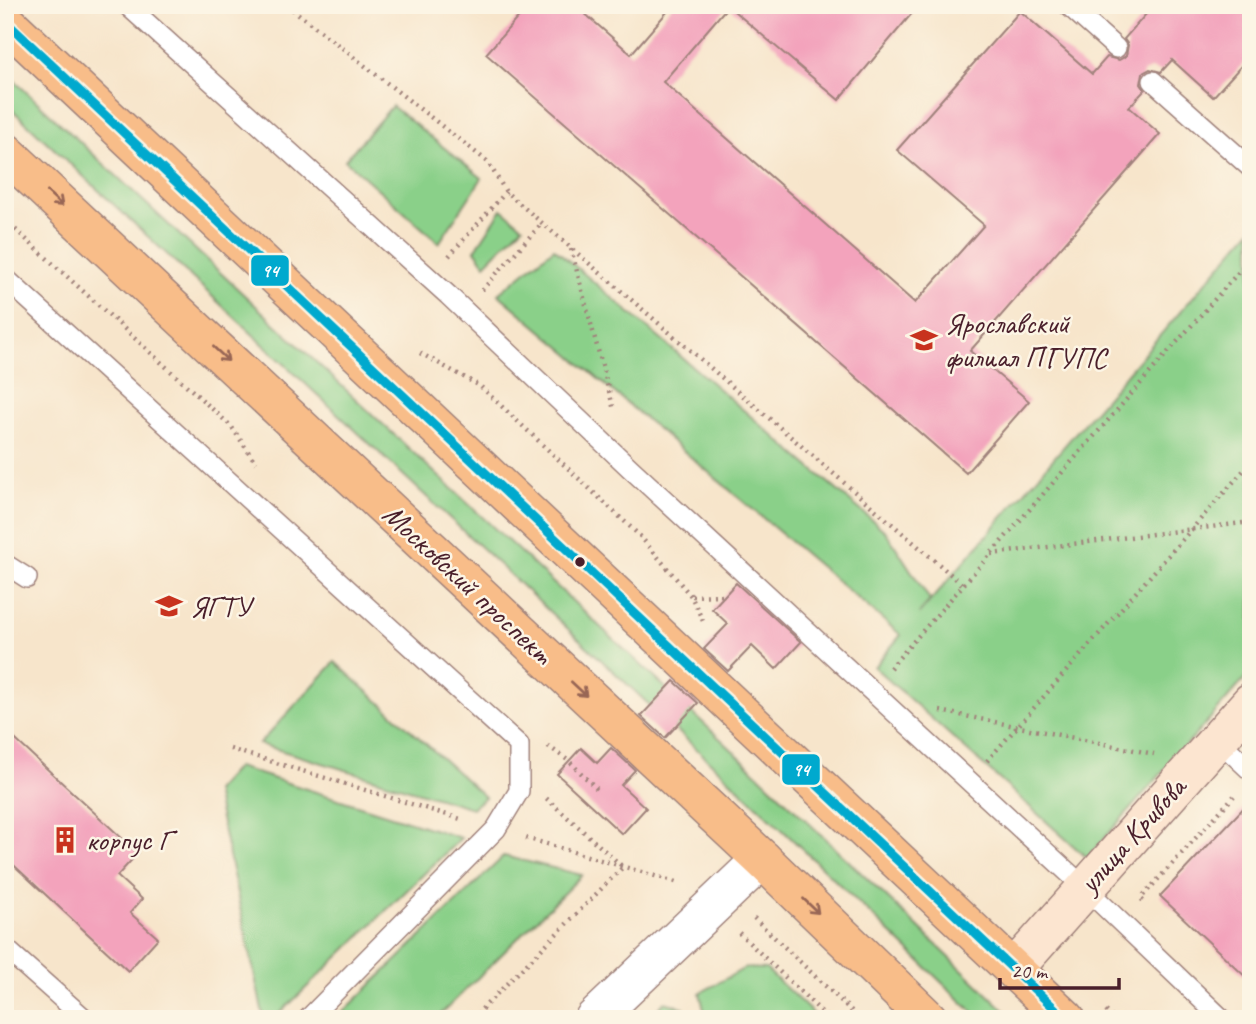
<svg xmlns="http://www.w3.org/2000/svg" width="1256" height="1024" font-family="Caveat,sans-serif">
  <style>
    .green { fill: #8ad089; stroke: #6a785a; stroke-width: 2 }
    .building { fill: #f3a3bc }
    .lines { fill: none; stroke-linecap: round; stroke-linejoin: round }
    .lane-casing { stroke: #a0827b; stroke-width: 22 }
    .street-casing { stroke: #a0827b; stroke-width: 41 }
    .secondary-casing { stroke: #a0827b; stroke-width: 41 }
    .primary-casing { stroke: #a0827b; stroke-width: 41 }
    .path { stroke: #a0827b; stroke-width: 4.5; stroke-dasharray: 2 5; stroke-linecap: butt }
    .lane { stroke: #fff; stroke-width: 19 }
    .street { stroke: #fff; stroke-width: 38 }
    .secondary { stroke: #fce5d0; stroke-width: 38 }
    .primary { stroke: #f8bd89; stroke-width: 38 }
    .bus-1-casing { stroke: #fcf5e5; stroke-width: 14 }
    .bus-1 { stroke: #00a9ce; stroke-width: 9 }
    .oneway { stroke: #986655 }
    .bus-dot { fill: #4a1f2b; stroke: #fcf5e5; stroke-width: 2.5 }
    .labels { text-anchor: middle; stroke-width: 5; stroke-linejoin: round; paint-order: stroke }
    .poi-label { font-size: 30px; fill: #4a1f2b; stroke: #fcf5e5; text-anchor: start }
    .street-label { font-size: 30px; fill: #4a1f2b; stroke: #fcf5e5 }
    .line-badge { stroke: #fcf5e5; stroke-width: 2.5 }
    .badge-label { font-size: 19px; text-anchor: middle; font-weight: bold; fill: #fff }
  </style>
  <rect width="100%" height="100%" fill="#fcf5e5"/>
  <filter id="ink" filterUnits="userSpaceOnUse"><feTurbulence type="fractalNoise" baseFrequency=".0143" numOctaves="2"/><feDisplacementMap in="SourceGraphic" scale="14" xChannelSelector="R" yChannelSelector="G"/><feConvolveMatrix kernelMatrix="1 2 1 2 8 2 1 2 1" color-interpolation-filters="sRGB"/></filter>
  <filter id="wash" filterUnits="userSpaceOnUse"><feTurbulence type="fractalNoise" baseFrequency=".00686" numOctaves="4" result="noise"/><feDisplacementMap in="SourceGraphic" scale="28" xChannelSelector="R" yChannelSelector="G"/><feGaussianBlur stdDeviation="1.57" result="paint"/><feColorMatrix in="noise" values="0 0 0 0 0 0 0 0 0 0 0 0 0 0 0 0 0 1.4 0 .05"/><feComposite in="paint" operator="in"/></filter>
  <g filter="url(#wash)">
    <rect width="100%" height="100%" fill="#f7e5cb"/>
    <path class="green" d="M5,72L743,760L1014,1019H980L748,797L5,103Z
      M392,106L482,178L439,243L345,160Z
      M502,209L523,226L485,264L475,250Z
      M1251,230V672L1087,858L874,667L901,635L498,294L554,248L886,532L930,600L919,614Z
      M335,662L485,797L472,808L259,744Z
      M237,767L461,838L274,1019H264L215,791Z
      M504,856L582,875L436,1019H336Z
      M745,968L766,969L819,1019H706L700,993Z
      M665,1002L684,1008L689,1019H647Z"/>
    <g id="blocks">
      <path class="building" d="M529,5H575L631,54L673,5H919L839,100L728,6L663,82L915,303L984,225L897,150L1020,11L1092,74L1107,57L1119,60L1126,56L1128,45L1124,39L1154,5H1251V55L1213,97L1172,60L1161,72L1150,69L1143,73L1141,84L1145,90L1129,107L1160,134L970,351L1029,401L966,473L486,54Z
        M736,583L801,642L776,669L752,646L728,671L704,649L728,624L712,609Z
        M674,681L698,703L665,738L641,716Z
        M5,730L138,853L117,876L142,899L130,913L158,938L128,971L5,857Z
        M581,748L597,763L611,748L635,770L621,785L646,808L622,834L557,774Z
        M1251,800V982L1160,896Z"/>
    </g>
  </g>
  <g filter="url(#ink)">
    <use href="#blocks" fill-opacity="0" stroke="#a0827b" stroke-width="2"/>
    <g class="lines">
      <defs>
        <path id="lane" d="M127,5L448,295L630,468L1085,888L1222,1019
          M1068,5L1116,48
          M1153,81L1251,168
          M5,278L519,745V791L496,829L308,1019
          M5,564L27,578
          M1217,739L1251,771
          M5,948L85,1019"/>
        <path id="street" d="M594,1019L762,859"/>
        <path id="secondary" d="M1014,969L1251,702"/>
        <path id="primary" d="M5,21L1066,1019
          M5,152L762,859L928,1019"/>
      </defs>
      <use href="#lane" class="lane-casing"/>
      <use href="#street" class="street-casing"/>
      <use href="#secondary" class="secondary-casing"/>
      <use href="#primary" class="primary-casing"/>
      <path class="path" d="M287,5L488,162L506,192L963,585
        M5,220L231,426L256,463
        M571,249L614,410
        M449,256L506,192
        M482,290L542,223
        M420,353L480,386L640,536L691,596L703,621
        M991,554L1251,522
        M692,596L725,595
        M890,668L1251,258
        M940,711L1154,754
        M548,746L569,761L597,789
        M230,749L464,820
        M987,761L1251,462
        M526,838L679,883
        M1143,901L1141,898L1234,796
        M754,918L860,1019
        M739,933L829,1019
        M1106,1011L1114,1019
        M472,1019L623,867L546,798"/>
      <use href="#lane" class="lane"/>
      <use href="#street" class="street"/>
      <use href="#secondary" class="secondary"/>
      <use href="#primary" class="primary"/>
      <defs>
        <path id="bus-1" d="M5,21L1066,1019"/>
      </defs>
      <use href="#bus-1" class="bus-1-casing"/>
      <use href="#bus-1" class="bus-1"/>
    </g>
    <defs><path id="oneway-shaft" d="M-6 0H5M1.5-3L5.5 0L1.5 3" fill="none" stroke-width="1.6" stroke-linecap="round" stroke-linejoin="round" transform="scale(1.75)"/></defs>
    <g class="oneway">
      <use href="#oneway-shaft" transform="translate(55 199) rotate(43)"/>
      <use href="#oneway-shaft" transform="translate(221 354) rotate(43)"/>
      <use href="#oneway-shaft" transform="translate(579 689) rotate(43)"/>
      <use href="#oneway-shaft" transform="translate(811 906) rotate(44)"/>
    </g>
  </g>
  <defs>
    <symbol id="university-bare" viewBox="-9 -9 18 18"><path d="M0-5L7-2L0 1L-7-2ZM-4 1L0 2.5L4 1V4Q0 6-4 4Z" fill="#c8321e" stroke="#fcf5e5" stroke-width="2.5" paint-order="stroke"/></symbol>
    <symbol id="building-bare" viewBox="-9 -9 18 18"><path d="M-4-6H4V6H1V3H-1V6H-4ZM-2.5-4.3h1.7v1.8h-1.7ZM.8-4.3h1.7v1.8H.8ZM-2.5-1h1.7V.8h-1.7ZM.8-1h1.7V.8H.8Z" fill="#c8321e" stroke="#fcf5e5" stroke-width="2.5" paint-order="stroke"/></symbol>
  </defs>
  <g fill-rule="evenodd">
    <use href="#university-bare" x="905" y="321" width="38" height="38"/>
    <use href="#university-bare" x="150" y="587" width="38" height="38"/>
    <use href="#building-bare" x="46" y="821" width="38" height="38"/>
  </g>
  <circle class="bus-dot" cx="580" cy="562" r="6"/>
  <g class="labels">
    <g class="poi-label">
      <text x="945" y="333">Ярославский<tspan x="945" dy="34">филиал ПГУПС</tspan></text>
      <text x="190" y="616">ЯГТУ</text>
      <text x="86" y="850">корпус Г</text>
    </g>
    <g class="street-label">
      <text transform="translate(468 584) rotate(43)" y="10">Московский проспект</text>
      <text transform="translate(1132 835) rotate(-48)" y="10">улица Кривова</text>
    </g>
  </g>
  <g class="line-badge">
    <rect x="250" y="254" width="40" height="33" rx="7" fill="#00a9ce"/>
    <rect x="781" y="753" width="40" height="33" rx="7" fill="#00a9ce"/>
  </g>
  <g class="badge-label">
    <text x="270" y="277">94</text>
    <text x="801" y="776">94</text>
  </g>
  <rect width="1256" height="1024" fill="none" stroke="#fcf5e5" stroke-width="28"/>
  <path d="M1000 978v10h119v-10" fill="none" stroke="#4a1f2b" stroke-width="3.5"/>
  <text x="1011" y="978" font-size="21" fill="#4a1f2b" stroke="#fcf5e5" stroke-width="5" paint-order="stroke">20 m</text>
</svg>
